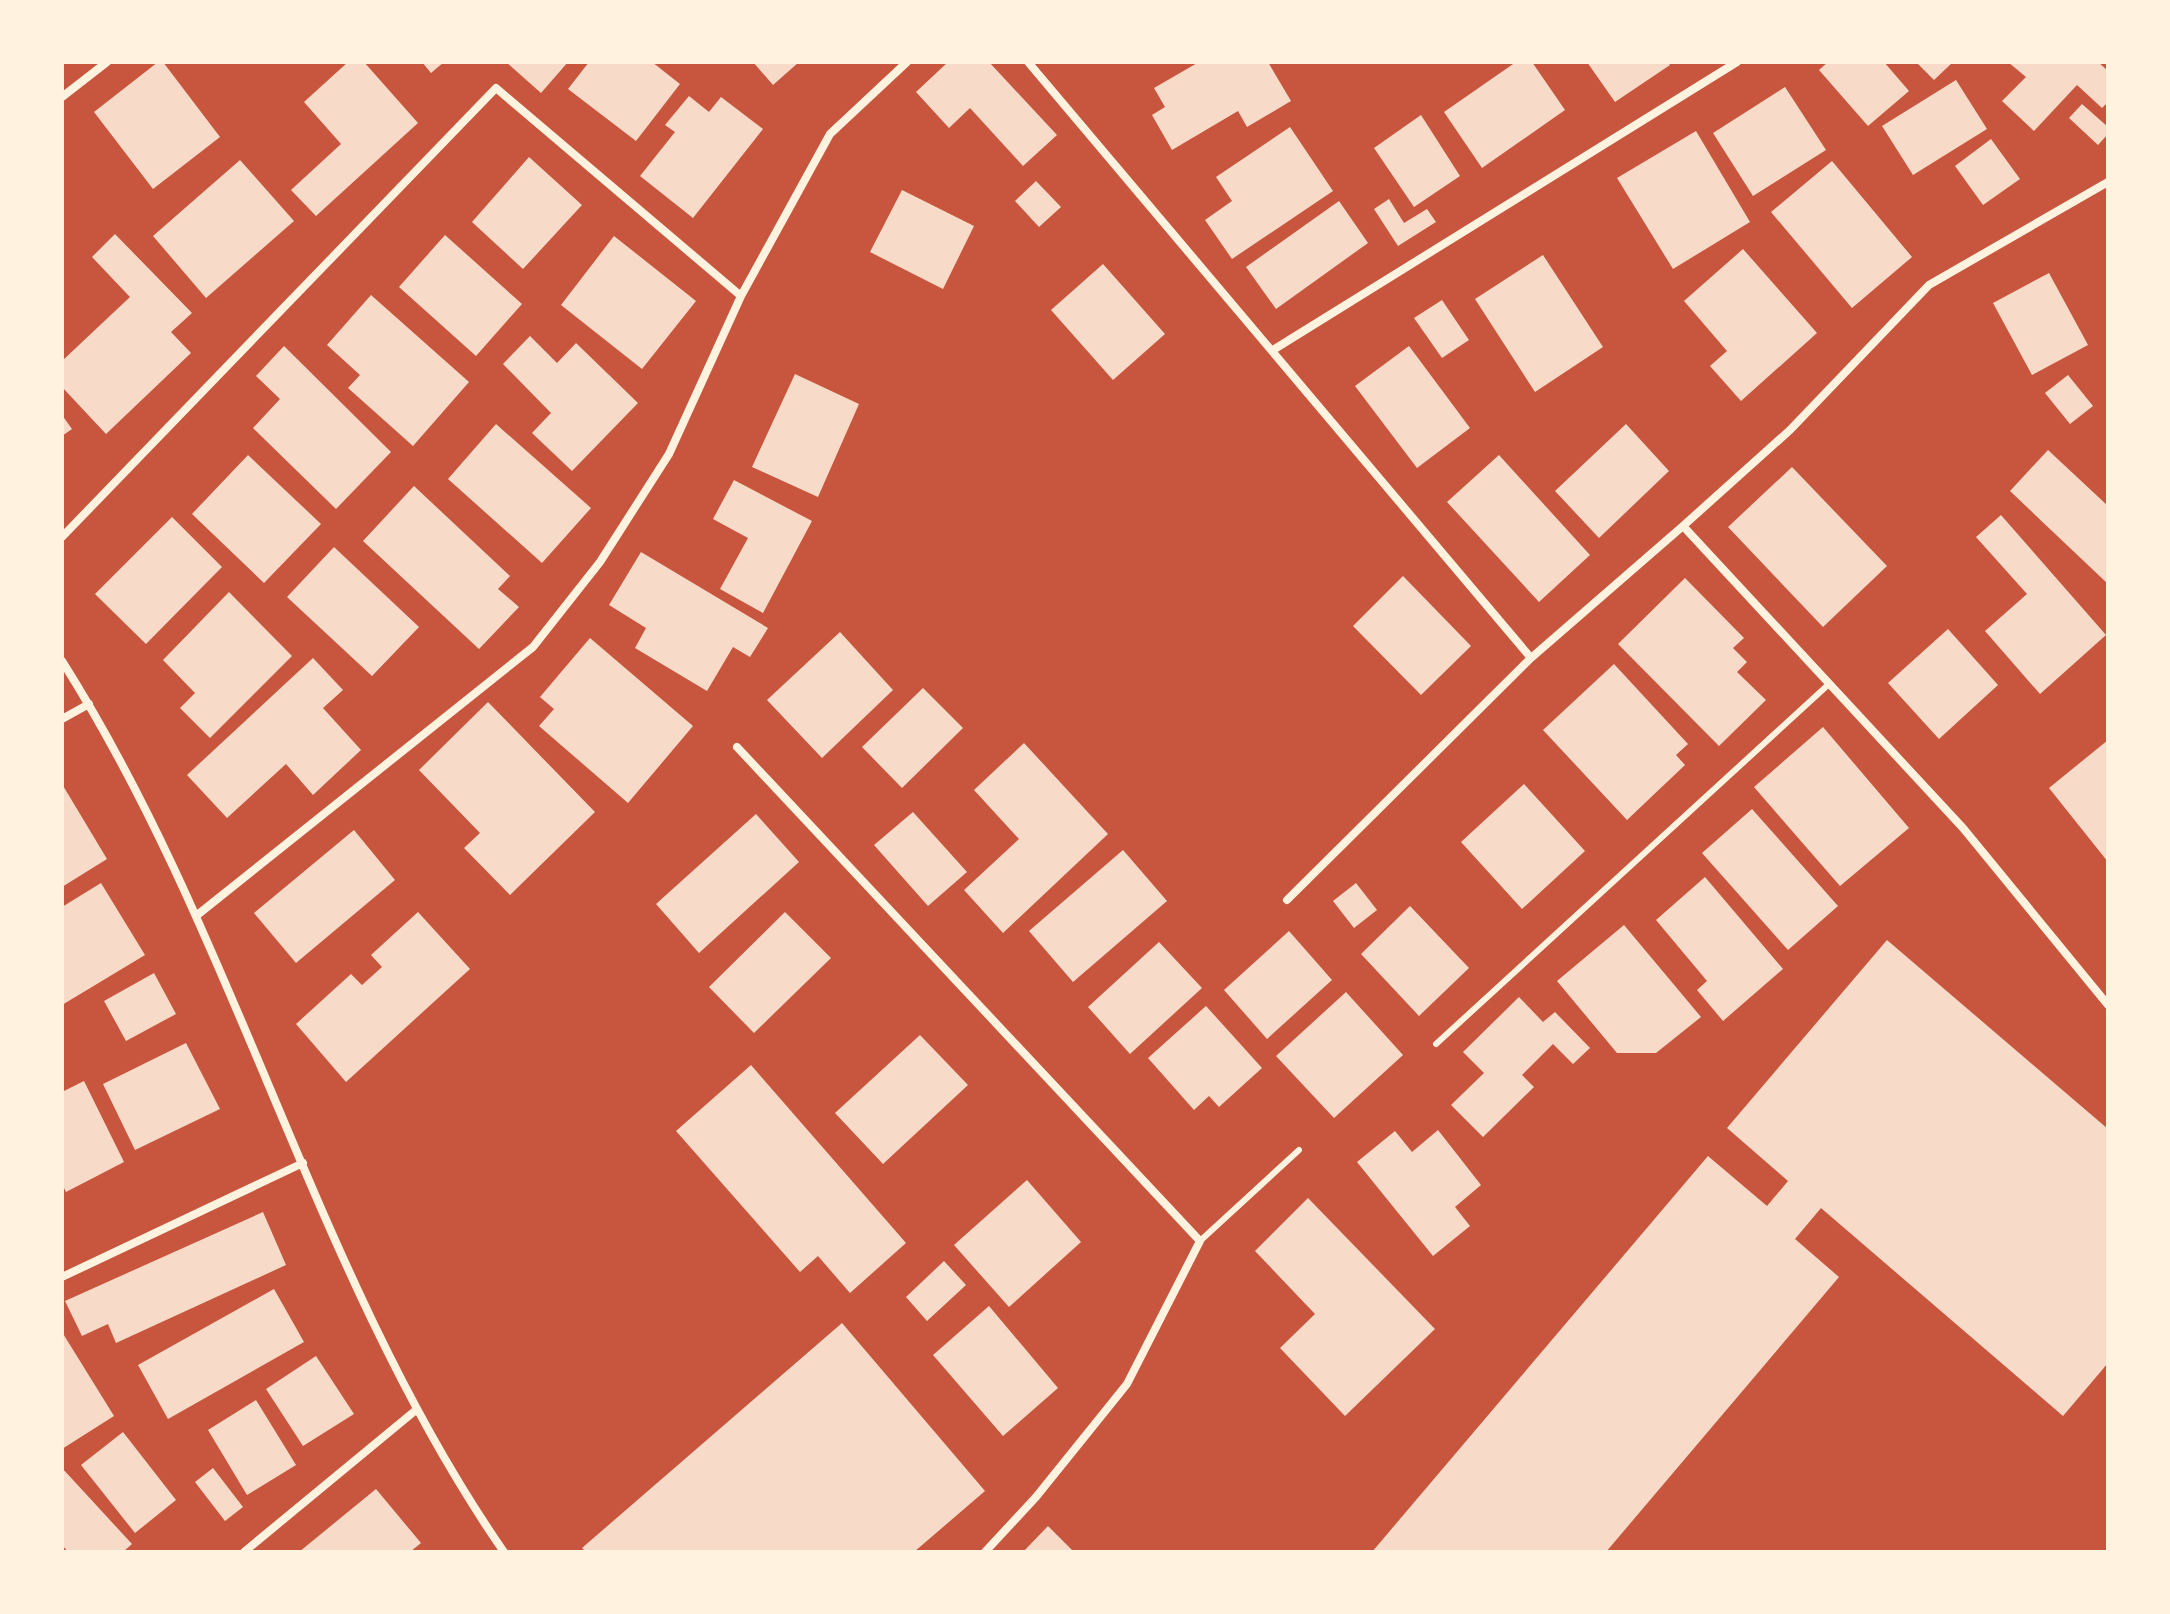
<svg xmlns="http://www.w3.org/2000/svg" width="2170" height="1614" font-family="'Golos Text',sans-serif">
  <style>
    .building { fill: #f7dbc8 }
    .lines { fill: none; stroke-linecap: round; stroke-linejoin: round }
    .service { stroke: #fff3e0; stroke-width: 6 }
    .minor { stroke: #fff3e0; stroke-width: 8 }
  </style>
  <rect width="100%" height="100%" fill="#c8553d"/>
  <path class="building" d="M158,62H163L220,137L153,189L94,112Z
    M348,62H364L418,123L316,216L291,190L341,144L304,102Z
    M422,62H444L431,73Z
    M506,62H568L541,93Z
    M589,62H652L680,84L636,141L568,89Z
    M753,62H799L773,85Z
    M948,62H989L1057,135L1023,166L970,108L949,128L916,92Z
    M1199,62H1268L1291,101L1247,127L1238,111L1172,150L1152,115L1165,107L1154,88Z
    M1516,62H1532L1565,110L1482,168L1444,112Z
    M1587,62H1668L1670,65L1615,102Z
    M1828,62H1884L1909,91L1868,126L1819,70Z
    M1916,62H1953L1934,80Z
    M2008,62H2098L2108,71V102L2102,108L2077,85L2034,131L2002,101L2026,77Z
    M1956,80L1987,129L1913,175L1882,126Z
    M1785,87L1826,150L1753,196L1713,133Z
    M689,96L709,112L721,97L763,129L693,218L640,176L675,132L665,125Z
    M2082,104L2108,127V134L2098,145L2069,118Z
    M1421,115L1460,176L1414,207L1374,148Z
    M1290,127L1333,191L1232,259L1205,220L1232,201L1216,177Z
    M1696,131L1750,222L1673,269L1617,178Z
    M1991,139L2020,179L1983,205L1955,166Z
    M529,157L582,205L523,269L472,222Z
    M240,160L294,221L206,298L153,236Z
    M1832,161L1912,257L1852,308L1771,212Z
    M1036,181L1061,207L1039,227L1015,201Z
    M902,190L974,226L943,289L870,252Z
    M1389,199L1404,223L1427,209L1436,222L1398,246L1374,209Z
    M1339,201L1368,243L1276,309L1246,267Z
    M115,234L192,313L171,332L191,353L106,434L62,387V361L130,297L92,257Z
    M445,235L522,304L476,356L399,287Z
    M614,236L696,301L642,369L561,305Z
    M1743,249L1817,333L1741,401L1710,366L1727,351L1684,301Z
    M1543,255L1603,347L1535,392L1475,299Z
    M1103,264L1165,334L1113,380L1051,310Z
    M2049,273L2088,345L2032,375L1993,303Z
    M371,295L469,382L413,446L348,388L360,375L327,345Z
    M1442,300L1469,340L1442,358L1414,318Z
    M530,336L557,363L576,343L638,403L572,471L532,433L551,413L503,364Z
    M284,346L391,452L336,509L253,428L280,399L256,376Z
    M1409,346L1470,428L1417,468L1355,386Z
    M795,374L859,404L818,497L752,467Z
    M2068,375L2093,406L2070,424L2045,393Z
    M62,415L72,429L62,436Z
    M496,424L591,508L542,563L448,479Z
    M1626,424L1669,471L1599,538L1555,491Z
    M2048,450L2108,506V584L2010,491Z
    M248,455L321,524L264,583L192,514Z
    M1499,455L1590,555L1539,602L1447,502Z
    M1792,467L1887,566L1823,627L1728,527Z
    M734,480L812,521L763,613L720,589L748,538L713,519Z
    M414,486L510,576L498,589L519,607L479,649L363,541Z
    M2001,515L2106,635L2040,694L1985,631L2027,594L1976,537Z
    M172,517L222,567L146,644L95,594Z
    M334,547L419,627L372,676L287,597Z
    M641,552L768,628L750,657L733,647L707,691L635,648L646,628L609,605Z
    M1403,576L1471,646L1421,695L1353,626Z
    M1685,578L1744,638L1733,648L1747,662L1737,672L1766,700L1719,746L1618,644Z
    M229,592L292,656L210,738L180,708L195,693L163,660Z
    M1948,629L1998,685L1939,739L1888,683Z
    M840,632L893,690L822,758L767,700Z
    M590,638L693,726L628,803L539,726L554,709L540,697Z
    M313,658L343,690L323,708L361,750L313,795L286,764L227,818L187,775Z
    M1614,664L1688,744L1676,755L1685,765L1627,820L1543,730Z
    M923,688L963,728L902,788L862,747Z
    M488,702L595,812L510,895L464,848L480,833L419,770Z
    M1823,727L1909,828L1840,886L1754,787Z
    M2108,740V862L2049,788Z
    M1024,743L1108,834L1003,933L964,890L1019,839L974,790Z
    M62,784L107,859L62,887Z
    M1524,784L1585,851L1522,909L1461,842Z
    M1752,809L1838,906L1788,950L1702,853Z
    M913,812L967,872L928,906L874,845Z
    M756,814L799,862L699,953L656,904Z
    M354,830L395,880L296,963L254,913Z
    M1123,850L1167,901L1073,982L1029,931Z
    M1705,877L1783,969L1723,1021L1697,990L1707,981L1656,920Z
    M101,883L145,955L62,1005V907Z
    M1356,883L1377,910L1354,928L1333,901Z
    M1410,906L1469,968L1419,1016L1361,954Z
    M418,912L470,969L346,1082L296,1024L351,974L362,985L382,967L371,955Z
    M785,912L831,958L754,1033L709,987Z
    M1624,925L1701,1017L1656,1053H1617L1557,981Z
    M1289,931L1332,980L1267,1039L1224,990Z
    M1887,940L2108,1129V1363L2063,1416L1821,1208L1795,1239L1839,1277L1606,1552H1372L1708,1156L1767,1206L1788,1181L1727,1128Z
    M1159,942L1202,988L1130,1054L1088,1007Z
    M154,973L176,1014L126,1041L104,1001Z
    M1346,992L1403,1055L1334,1118L1276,1056Z
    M1519,997L1543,1022L1555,1012L1590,1048L1573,1064L1553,1044L1522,1075L1534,1087L1483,1137L1451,1105L1484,1073L1463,1052Z
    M1206,1006L1262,1068L1219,1107L1209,1096L1194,1110L1148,1058Z
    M920,1035L968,1085L883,1164L835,1113Z
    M186,1043L220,1109L135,1150L103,1084Z
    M751,1065L906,1243L850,1293L818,1256L800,1272L676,1131Z
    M84,1081L124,1162L66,1192L62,1184V1092Z
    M1438,1130L1481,1185L1455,1207L1470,1226L1433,1256L1357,1162L1395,1131L1412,1152Z
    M1027,1180L1081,1242L1009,1307L954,1245Z
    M1308,1198L1435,1329L1345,1416L1280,1348L1315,1314L1255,1251Z
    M263,1212L286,1265L116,1343L108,1324L82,1336L65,1301Z
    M944,1261L966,1285L927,1321L906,1297Z
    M274,1289L304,1342L168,1419L138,1365Z
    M989,1306L1058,1388L1003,1436L933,1355Z
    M842,1323L985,1491L914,1552H586L582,1548Z
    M62,1332L114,1416L62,1449Z
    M316,1356L354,1414L303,1446L266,1389Z
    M256,1400L296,1465L247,1495L208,1430Z
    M123,1432L176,1500L135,1533L81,1465Z
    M62,1468L132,1544L123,1552H68L62,1545Z
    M213,1468L243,1507L225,1521L195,1482Z
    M376,1489L421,1543L410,1552H299Z
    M1048,1526L1074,1552H1023Z"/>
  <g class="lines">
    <path class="service" d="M1436,1044L1829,684
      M1200,1241L1299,1150"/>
    <path class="minor" d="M1028,62L1531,658
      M62,97L107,62
      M2108,182L1929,285L1790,430L1683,526L1963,828L2108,1005
      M1273,350L1737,62
      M62,537L496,88L741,296
      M62,661C239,940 316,1281 504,1552
      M62,719L89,704
      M737,747L1200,1241L1127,1384L1036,1497L985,1552
      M1287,900L1531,658L1683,526
      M196,916L533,647L600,562L669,454L741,296L830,134L907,62
      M62,1277L303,1163
      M244,1552L416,1410"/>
  </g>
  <rect width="2170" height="1614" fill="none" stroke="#fff3e0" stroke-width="128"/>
</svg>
